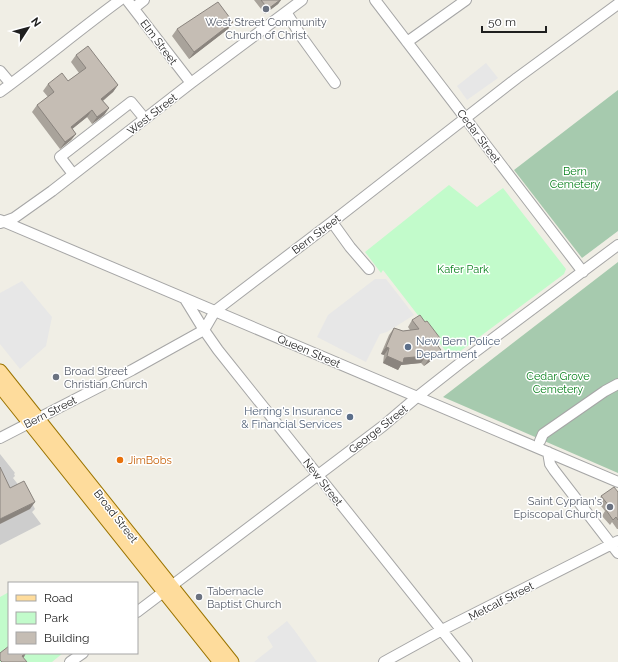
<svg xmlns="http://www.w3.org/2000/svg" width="618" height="662" font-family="Raleway,sans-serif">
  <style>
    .religious { fill: #cdcdcd }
    .cemetery { fill: #a6caae }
    .park { fill: #c2fbcb }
    .parking { fill: #e7e7e7 }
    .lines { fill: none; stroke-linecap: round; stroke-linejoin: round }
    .minor-casing { stroke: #a6a6a6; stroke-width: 12 }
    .major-casing { stroke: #9b7400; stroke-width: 15 }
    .minor { stroke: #fff; stroke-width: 10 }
    .major { stroke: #fedc9c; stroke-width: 13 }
    .wall { fill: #a9a39b }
    .shaded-wall { fill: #8a847e }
    .building { fill: #c5bdb4; stroke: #8a847e }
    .worship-dot { fill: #6b7280; stroke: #fff; stroke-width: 1.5 }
    .service-dot { fill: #5c6f8a; stroke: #fff; stroke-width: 1.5 }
    .food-dot { fill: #e8710a; stroke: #fff; stroke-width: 1.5 }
    .labels { text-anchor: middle; stroke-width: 3; stroke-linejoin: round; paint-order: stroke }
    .worship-label { font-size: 11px; fill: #5b616d; stroke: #fff; text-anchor: start }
    .street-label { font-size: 11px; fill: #1f1f1f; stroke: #fff }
    .park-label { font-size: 11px; fill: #09821d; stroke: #fff }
    .service-label { font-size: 11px; fill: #4e5e75; stroke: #fff; text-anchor: start }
    .food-label { font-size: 11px; fill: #c56008; stroke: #fff; text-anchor: start }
  </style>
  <rect width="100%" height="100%" fill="#f0eee5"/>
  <path class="religious" d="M0,454L15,473L14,474L15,476L13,478L20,487L23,485L35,509L32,512L41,524L0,545Z"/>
  <path class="cemetery" d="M618,90V231L582,258L514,170Z
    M618,262V473L443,397Z"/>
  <path class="park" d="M449,185L477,207L503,188L566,269L564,274L451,358L383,270L381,273L365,252Z
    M9,592V653H63L52,662H0V597Z"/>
  <path class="parking" d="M486,63L498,78L467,100L457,86Z
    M375,279H386L414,315L387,332L380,334L366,362L317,337L328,315Z
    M22,281L52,317L46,346L20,369L0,344V293Z
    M287,621L295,631L317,662H254L273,647L267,637Z"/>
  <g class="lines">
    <defs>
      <path id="minor" d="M127,0L191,83
        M375,0L583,272
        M134,8L144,0
        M286,12L301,36L335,83
        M407,42L466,0
        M0,71L11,84
        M0,92C41,62 79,30 120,0
        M73,174L60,157L131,102L145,119
        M0,220L618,482
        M332,222L350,247L369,269
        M0,223L14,218L52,191L191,83L302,0
        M185,299L204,330L218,350L467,662
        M0,438L132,370L204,330L215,311L332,222L517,78L618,4
        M540,441L543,434L605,391L618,384
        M548,452L550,464L554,470L618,553
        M137,612L383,426L417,397L459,364L618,245
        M70,662L83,653
        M384,662L442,630L618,541"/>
      <path id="major" d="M0,371L232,662
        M0,386L220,662"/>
    </defs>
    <use href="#minor" class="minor-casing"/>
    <use href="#major" class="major-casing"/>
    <use href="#minor" class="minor"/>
    <use href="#major" class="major"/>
  </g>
  <path class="wall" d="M254,0H281L278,4L265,14Z
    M233,22L228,29L189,59L172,36L177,29Z
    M76,55L118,85L113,92L103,101L109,108L104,115L92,124L87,117L72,129L76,134L71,140L60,149L32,112L37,105L48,97L43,91L48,84L68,81L79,73L71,62Z
    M412,320L436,343V357L424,366L421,363L401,365L398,370L383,363L384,355L381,354L389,335L394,328L403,331L410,330L408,327Z
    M618,492V529H617L612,522L610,525L602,516L605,511L598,502L601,496Z"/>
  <path class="shaded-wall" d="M280,0H281L278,4L265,14L268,9Z
    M233,22L228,29L189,59L194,52Z
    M118,85L113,92L96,106L101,99Z
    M109,108L104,115L92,124L97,117Z
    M92,110L87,117L66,134L71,127Z
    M76,134L71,140L60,149L65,142Z
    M386,347L389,348L384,355L381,354Z
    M441,350L436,357L424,366L429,359Z
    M387,356H426L421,363L401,365L398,370L383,363Z
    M35,502L30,509L0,524V519Z
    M26,653L24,657L18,661L22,656Z"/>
  <path class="building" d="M261,0H280L268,9Z
    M218,2L233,22L194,52L177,29Z
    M88,46L118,85L101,99L109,108L97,117L92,110L71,127L76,134L65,142L37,105L54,92L48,84L62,73L68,81L86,68L76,55Z
    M420,315L425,322L427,321L440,338L435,342L441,350L429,359L426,356L404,358L403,363L387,356L389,348L386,347L394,328L403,331L419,329L412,320Z
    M0,467L10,488L24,481L35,502L0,519Z
    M614,487L618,492V520L616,517L613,520L606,510L610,507L601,496Z
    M9,646V653H26L22,656L27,662H2L0,660V653Z"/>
  <g class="worship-dot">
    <circle cx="266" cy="9" r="4"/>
    <circle cx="56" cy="377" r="4"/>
    <circle cx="610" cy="507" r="4"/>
    <circle cx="199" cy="597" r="4"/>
  </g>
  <g class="service-dot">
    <circle cx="408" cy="347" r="4"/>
    <circle cx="350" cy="417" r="4"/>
  </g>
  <circle class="food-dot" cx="120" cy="460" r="4"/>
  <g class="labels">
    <g class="worship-label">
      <text x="266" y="26" text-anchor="middle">West Street Community<tspan x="266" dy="13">Church of Christ</tspan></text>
      <text x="64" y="375">Broad Street<tspan x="64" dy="13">Christian Church</tspan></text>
      <text x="602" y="505" text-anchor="end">Saint Cyprian's<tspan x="602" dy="13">Episcopal Church</tspan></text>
      <text x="207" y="595">Tabernacle<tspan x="207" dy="13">Baptist Church</tspan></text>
    </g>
    <g class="street-label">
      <text transform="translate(159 42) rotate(53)" y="4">Elm Street</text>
      <text transform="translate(152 114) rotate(-38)" y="4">West Street</text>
      <text transform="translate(479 136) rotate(53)" y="4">Cedar Street</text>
      <text transform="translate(316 234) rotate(-37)" y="4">Bern Street</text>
      <text transform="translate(309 351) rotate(23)" y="4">Queen Street</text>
      <text transform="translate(50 412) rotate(-27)" y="4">Bern Street</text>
      <text transform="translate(378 429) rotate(-38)" y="4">George Street</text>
      <text transform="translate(323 482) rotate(52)" y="4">New Street</text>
      <text transform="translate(116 516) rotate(52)" y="4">Broad Street</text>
      <text transform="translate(501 601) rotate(-27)" y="4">Metcalf Street</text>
    </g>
    <g class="park-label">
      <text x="575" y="175">Bern<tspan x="575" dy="13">Cemetery</tspan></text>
      <text x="463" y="273">Kafer Park</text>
      <text x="558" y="380">Cedar Grove<tspan x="558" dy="13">Cemetery</tspan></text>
    </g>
    <g class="service-label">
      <text x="416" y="345">New Bern Police<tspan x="416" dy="13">Department</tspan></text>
      <text x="342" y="415" text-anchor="end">Herring's Insurance<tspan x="342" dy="13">&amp; Financial Services</tspan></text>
    </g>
    <g class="food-label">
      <text x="128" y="464">JimBobs</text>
    </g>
  </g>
  <rect x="8" y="582" width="130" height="72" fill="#ffffff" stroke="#a5a5a5"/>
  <rect x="16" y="595" width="20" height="6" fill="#fedc9c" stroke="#a5a5a5"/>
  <text x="44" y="602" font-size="12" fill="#1f1f1f">Road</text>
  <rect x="16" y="612" width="20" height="12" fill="#c2fbcb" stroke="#a5a5a5"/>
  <text x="44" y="622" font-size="12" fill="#1f1f1f">Park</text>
  <rect x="16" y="632" width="20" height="12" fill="#c5bdb4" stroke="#a5a5a5"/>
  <text x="44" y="642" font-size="12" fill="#1f1f1f">Building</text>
  <g transform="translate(28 28) rotate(54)" stroke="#ffffff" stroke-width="3" paint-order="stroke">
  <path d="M0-3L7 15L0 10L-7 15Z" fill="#1f1f1f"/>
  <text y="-6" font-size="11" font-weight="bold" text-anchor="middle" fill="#1f1f1f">N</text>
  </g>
  <path d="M482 26v6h64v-6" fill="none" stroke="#1f1f1f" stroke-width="2"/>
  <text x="488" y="26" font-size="12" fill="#1f1f1f" stroke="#ffffff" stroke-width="3" paint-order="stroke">50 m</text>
</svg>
